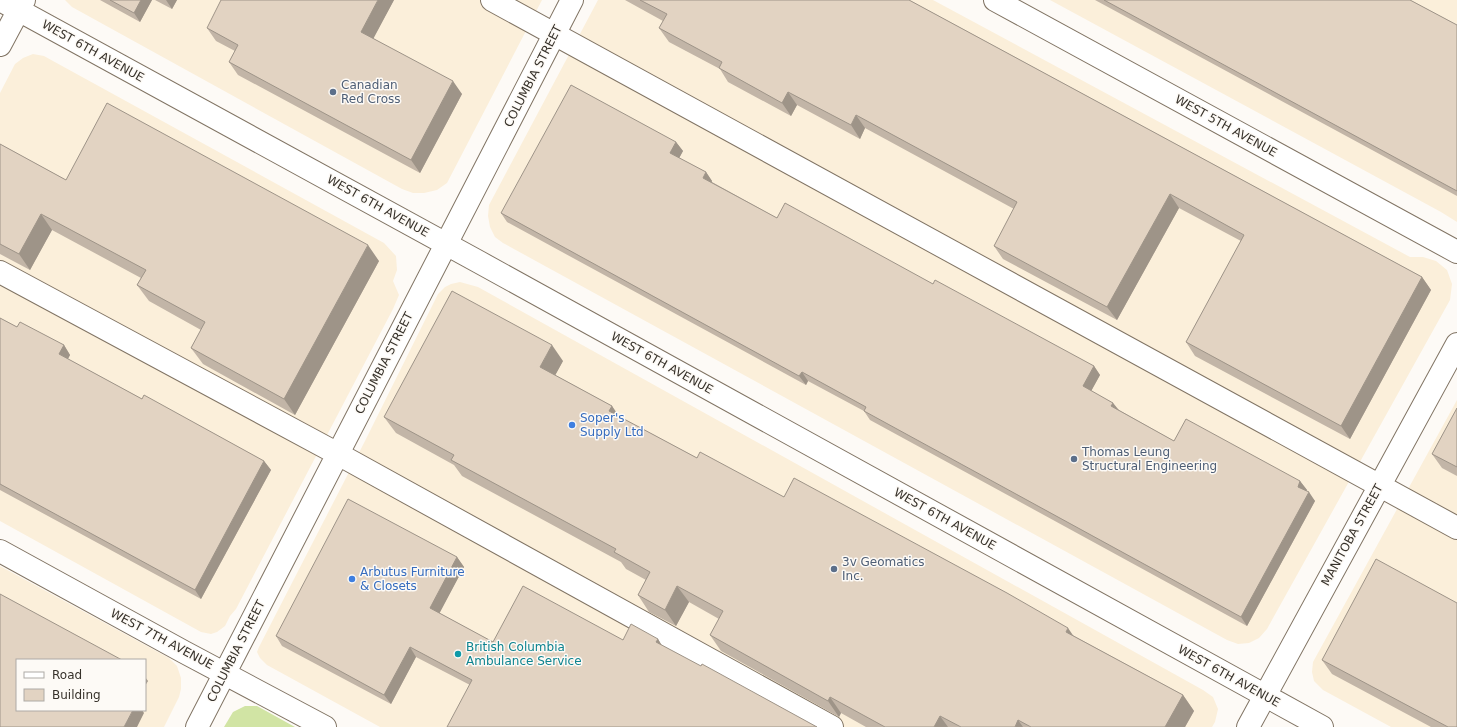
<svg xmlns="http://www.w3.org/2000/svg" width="1457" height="727" font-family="'DejaVu Sans',sans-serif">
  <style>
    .commercial { fill: #fbefda; fill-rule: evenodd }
    .green { fill: #d1e4a4 }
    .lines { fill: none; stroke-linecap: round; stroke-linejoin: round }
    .minor-casing { stroke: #817464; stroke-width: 24 }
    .minor { stroke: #fff; stroke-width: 22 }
    .wall { fill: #c2b5a7 }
    .shaded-wall { fill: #9e9488 }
    .building { fill: #e2d3c2; stroke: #9e9488 }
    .service-dot { fill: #5c6f8a; stroke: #fdfaf6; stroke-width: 1.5 }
    .shop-dot { fill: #3f7fe0; stroke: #fdfaf6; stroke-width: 1.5 }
    .culture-dot { fill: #0f9aa8; stroke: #fdfaf6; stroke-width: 1.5 }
    .labels { text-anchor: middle; stroke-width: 3; stroke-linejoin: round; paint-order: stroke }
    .street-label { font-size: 12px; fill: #37322b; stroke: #fdfaf6 }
    .service-label { font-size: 12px; fill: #4e5e75; stroke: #fdfaf6; text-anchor: start }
    .shop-label { font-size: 12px; fill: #366cbe; stroke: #fdfaf6; text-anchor: start }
    .culture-label { font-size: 12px; fill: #0d838f; stroke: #fdfaf6; text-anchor: start }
  </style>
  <rect width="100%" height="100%" fill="#fdfaf6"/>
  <path class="commercial" d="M65,0H542L447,183L437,190L424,193H413L402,189L72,7Z
    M598,0H933L1410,257H1423L1436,261L1447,270L1452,284L1450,300L1267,629L1259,638L1249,643L1238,644L1227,640L503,243L495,237L490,227L488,216L489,205Z
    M1050,0H1457V222L1441,212Z
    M33,54L44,56L53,61L384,243L396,256L397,270L393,281L399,295L393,309L236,609L230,616L225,626L217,632L211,634L201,632L0,521V93L15,64L23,58Z
    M460,282L478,287L1203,690L1213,697L1218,709L1215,722L1212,727H380L267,665L260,658L257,652L259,647L365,441L438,294L445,287L451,284Z
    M1457,400V727H1391L1323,690L1314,681L1312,672L1313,662Z
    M0,566L169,658L177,666L181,678V689L179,697L164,727H0ZM17,660H145V710H17Z"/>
  <path class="green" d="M245,706H257L295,727H224L233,712Z"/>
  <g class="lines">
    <defs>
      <path id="minor" d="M0,0L479,262L1322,727
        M492,0L1457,528
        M995,0L1457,252
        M0,45L24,0
        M0,272L338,454L832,727
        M0,551L184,652L325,727
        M197,727L572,0
        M1248,727L1457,344"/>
    </defs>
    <use href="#minor" class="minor-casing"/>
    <use href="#minor" class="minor"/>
  </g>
  <path class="wall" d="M100,0H152L140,22Z
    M155,0H177L172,9Z
    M394,0L373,38L462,94L420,173L238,75L229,62L235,51L216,41L207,28Z
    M625,0H909L1422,277L1431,290L1350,439L1195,356L1186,342L1241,241L1179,208L1117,320L1003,259L994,246L1014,209L865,128L860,139L797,105L791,116L728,82L720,69L669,42L659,28L663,21Z
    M1095,0H1410L1457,25V196Z
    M676,142L683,151L679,158L706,172L712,181V182L777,218L933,284L1094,366L1100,375L1091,391L1113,403L1119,410L1174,441L1300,481L1307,490L1306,491L1315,501L1247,626L870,420L864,411L808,381L806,385L507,222L501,213Z
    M0,144L66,180L379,261L295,415L203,364L191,348L201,330L149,301L137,285L141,278L52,230L30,270L0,254Z
    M0,318L17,327L64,345L70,355L68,359L142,399L264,461L271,470L201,599L0,490Z
    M563,361L555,375L612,406L618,416L697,458L784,497L1074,636L1183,695L1194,711L1185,727H866L841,713L839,717L721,651L710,635L719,619L689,602L676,626L649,612L638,595L646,580L626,569L621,562L462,476L454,465L396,433L384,417Z
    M1457,408V476L1442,468L1432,454Z
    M457,557L464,567L439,613L493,642L658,639L662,646L817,727L470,685L416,657L391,704L282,646L276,636Z
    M1322,660L1457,727H1431L1332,674Z"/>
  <path class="shaded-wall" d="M141,0H152L140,22L134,13Z
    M166,0H177L172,9Z
    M378,0H394L370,45L361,32Z
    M453,81L462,94L420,173L411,160Z
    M788,92L797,105L791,116L782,103Z
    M856,115L865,128L860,139L851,125Z
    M676,142L683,151L677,162L670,153Z
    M706,172L712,181L709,187L703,178Z
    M1170,194L1179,208L1117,320L1107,307Z
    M41,214L52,230L30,270L19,254Z
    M368,245L379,261L295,415L284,399Z
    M1422,277L1431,290L1350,439L1341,426Z
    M64,345L70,355L65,364L59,354Z
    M552,345L563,361L551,383L540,367Z
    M1094,366L1100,375L1089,395L1083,386Z
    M802,372L808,381L806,385L799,376Z
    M1113,403L1120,412L1111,406Z
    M612,406L623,422L609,411Z
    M264,461L271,470L201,599L195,590Z
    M1300,481L1307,490L1304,496L1298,487Z
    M1309,492L1315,501L1247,626L1241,617Z
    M457,557L464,567L437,618L430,608Z
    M677,586L689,602L676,626L665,610Z
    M1068,628L1079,644L1066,632Z
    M658,639L664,649L656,642Z
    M410,647L416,657L391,704L384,695Z
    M145,677L148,681L145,686Z
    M1183,695L1194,711L1185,727H1165Z
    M830,697L841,713L839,717L828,701Z
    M133,710H142L144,713L137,727H124Z
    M940,716L948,727H934Z
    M1018,720L1023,727H1015Z"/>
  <path class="building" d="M110,0H141L134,13Z
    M221,0H378L361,32L453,81L411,160L229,62L238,45L207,28Z
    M640,0H909L1422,277L1341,426L1186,342L1244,235L1170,194L1107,307L994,246L1017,202L856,115L851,125L788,92L782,103L719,68L722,62L659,28L667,14Z
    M1104,0H1410L1457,25V191Z
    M571,85L676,142L670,153L706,172L703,178L777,218L785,203L933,284L935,280L1094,366L1083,386L1113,403L1111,406L1174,441L1186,419L1300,481L1298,487L1309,492L1241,617L864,411L866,407L802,372L799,376L501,213Z
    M107,103L368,245L284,399L191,348L205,322L137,285L146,270L41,214L19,254L0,244V144L66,180Z
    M452,291L552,345L540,367L612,406L609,411L697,458L700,452L784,497L794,478L1007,593L1068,628L1066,632L1183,695L1165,727H1031L1018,720L1015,727H961L940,716L934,727H885L830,697L828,701L710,635L723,611L677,586L665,610L638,595L650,572L614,552L616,549L451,460L454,455L384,417Z
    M0,318L17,327L20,322L64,345L59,354L142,399L144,395L264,461L195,590L0,484Z
    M1457,408V467L1432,454Z
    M348,499L457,557L430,608L493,642L523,586L623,640L631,624L658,639L656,642L701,666L702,664L817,727H447L472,680L410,647L384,695L276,636Z
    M1376,559L1457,603V727H1448L1322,660Z
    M0,594L122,660H17V710H133L124,727H0Z"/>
  <g class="service-dot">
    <circle cx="333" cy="92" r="4"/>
    <circle cx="1074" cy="459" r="4"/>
    <circle cx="834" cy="569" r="4"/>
  </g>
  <g class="shop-dot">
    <circle cx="572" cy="425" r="4"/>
    <circle cx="352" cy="579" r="4"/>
  </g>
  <circle class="culture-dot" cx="458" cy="654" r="4"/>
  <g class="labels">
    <g class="street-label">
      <text transform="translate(93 51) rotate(29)" y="4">WEST 6TH AVENUE</text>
      <text transform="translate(533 76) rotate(-63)" y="4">COLUMBIA STREET</text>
      <text transform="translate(1226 126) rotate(29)" y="4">WEST 5TH AVENUE</text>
      <text transform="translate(378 206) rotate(29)" y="4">WEST 6TH AVENUE</text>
      <text transform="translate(384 363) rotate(-63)" y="4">COLUMBIA STREET</text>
      <text transform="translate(662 363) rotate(29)" y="4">WEST 6TH AVENUE</text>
      <text transform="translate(945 519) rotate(29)" y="4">WEST 6TH AVENUE</text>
      <text transform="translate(1352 535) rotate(-61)" y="4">MANITOBA STREET</text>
      <text transform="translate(162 639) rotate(28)" y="4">WEST 7TH AVENUE</text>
      <text transform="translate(236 651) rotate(-63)" y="4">COLUMBIA STREET</text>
      <text transform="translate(1229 676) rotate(29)" y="4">WEST 6TH AVENUE</text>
    </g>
    <g class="service-label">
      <text x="341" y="89">Canadian<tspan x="341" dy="14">Red Cross</tspan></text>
      <text x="1082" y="456">Thomas Leung<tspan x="1082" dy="14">Structural Engineering</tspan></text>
      <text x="842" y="566">3v Geomatics<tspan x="842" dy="14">Inc.</tspan></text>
    </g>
    <g class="shop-label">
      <text x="580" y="422">Soper's<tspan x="580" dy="14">Supply Ltd</tspan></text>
      <text x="360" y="576">Arbutus Furniture<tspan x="360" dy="14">&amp; Closets</tspan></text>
    </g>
    <g class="culture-label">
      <text x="466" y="651">British Columbia<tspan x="466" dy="14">Ambulance Service</tspan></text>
    </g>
  </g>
  <rect x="16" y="659" width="130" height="52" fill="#fdfaf6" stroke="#aeaaa5"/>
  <rect x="24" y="672" width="20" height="6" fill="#ffffff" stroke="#aeaaa5"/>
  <text x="52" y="679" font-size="12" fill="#37322b">Road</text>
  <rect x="24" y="689" width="20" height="12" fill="#e2d3c2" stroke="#aeaaa5"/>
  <text x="52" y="699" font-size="12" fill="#37322b">Building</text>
</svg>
